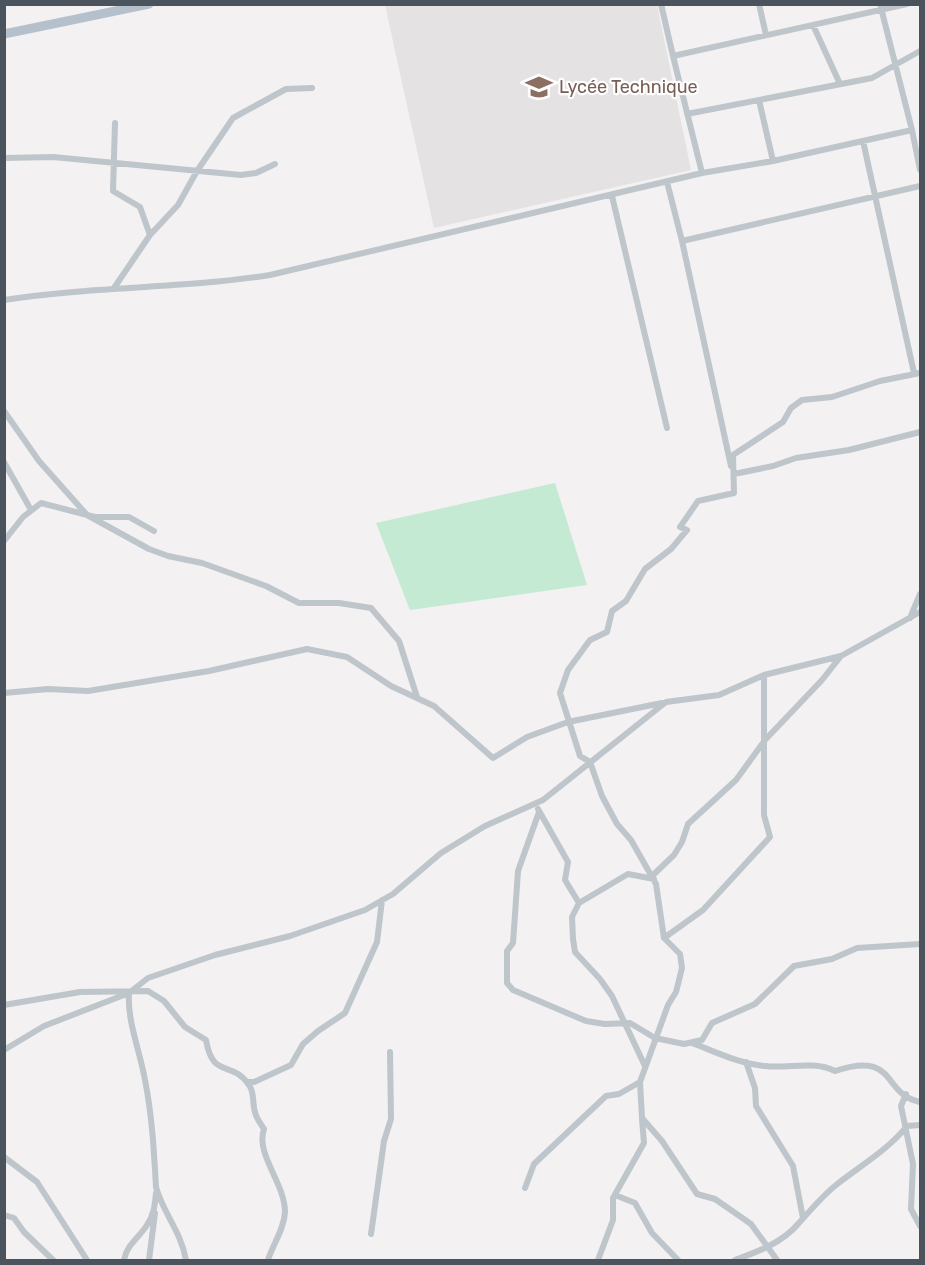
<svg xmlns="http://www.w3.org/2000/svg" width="925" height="1265" font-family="Rubik,sans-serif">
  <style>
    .education { fill: #e4e2e2 }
    .green { fill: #c5ead3 }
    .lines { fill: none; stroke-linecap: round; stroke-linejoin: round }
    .street { stroke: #bec5cb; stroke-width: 6 }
    .primary { stroke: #b4c0cc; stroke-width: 9 }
    .labels { text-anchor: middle; stroke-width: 4.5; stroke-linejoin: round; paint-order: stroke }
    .education-label { font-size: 18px; fill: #785e54; stroke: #fff; text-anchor: start }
  </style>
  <rect width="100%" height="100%" fill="#f3f1f1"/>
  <path class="education" d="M385,5H657L691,170L434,228Z"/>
  <path class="green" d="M555,483L587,585L410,610L376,523Z"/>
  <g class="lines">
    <path class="street" d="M661,4L673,56L907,4
      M759,4L766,35
      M880,4L912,130
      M813,25L840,84
      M759,100L773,161
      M687,114L872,78L920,51
      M115,123L113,191L140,207L150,235
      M863,141L914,373
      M4,158L53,157L241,175L256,173L275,164
      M702,173L773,161L912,130L920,170
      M667,182L682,241L731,466
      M612,196L667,428
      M682,241L920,186
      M114,288L150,235L178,205L197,171L233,118L286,89L312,88
      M4,300C93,286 182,289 270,275L702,173L673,56
      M4,411L39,461L87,515L149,549L168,556L202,563L266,586L299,603H339L371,608L399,641L417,697
      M4,462L31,510
      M734,474L773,466L796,458L849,450L920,432
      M4,541L23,517L41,503L95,517H129L154,531
      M910,618L920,594
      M4,693L48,689L88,691L209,671L307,649L347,657L391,686L434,706L493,758L527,737L568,722L662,703
      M538,809L568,862L565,880L579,903
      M539,812L518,871L513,943L507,951V983L513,990L586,1021L605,1024L630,1023L655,1038L684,1044L702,1040L712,1023L755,1004L794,966L832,959L857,948L920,944
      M652,876L674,855L682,842L688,824L736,780L765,740L822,680L841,656
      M664,938L703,910L770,837L764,815V675
      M129,993C127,1021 140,1051 145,1080C152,1115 154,1151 156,1187C163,1213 181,1231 186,1260
      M4,1005L80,992L148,991L164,1001L185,1027L206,1040C213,1080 231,1059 249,1085C255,1093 252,1103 255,1112C256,1118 261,1124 264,1129C255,1154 285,1183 285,1212C284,1230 273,1244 268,1260
      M692,1043C716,1052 740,1064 765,1066C789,1069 812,1060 835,1071C898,1050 881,1094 920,1102
      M4,1050L44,1026L129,993L148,978L215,955L290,936L365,910L393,894L441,853L485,826L543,800L666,702L719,695L764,675L841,656L920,612
      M746,1062L755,1088L756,1106L793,1166L803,1218
      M645,1066L612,996L600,979L575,952L573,939L572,917L579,903L628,874L654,879
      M247,1082H254L291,1065L303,1044L318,1031L345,1013L377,942L382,900
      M906,1094L901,1106L913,1164L911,1209L920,1226
      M4,1157L37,1182L87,1260
      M525,1188L534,1164L606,1096L619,1094L640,1082
      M615,1195L635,1203L652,1233L678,1260
      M4,1215L14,1218L24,1232L53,1260
      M371,1234L384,1141L391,1119L390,1052
      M124,1260C127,1244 139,1238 147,1225C154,1215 155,1204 156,1193
      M149,1260L155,1213
      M598,1260L613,1220V1198L644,1143L642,1119
      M735,1260C757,1252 782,1243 798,1224C811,1210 821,1197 836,1185C860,1166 888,1150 907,1126L920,1125
      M777,1260L751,1224L715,1199L697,1194L662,1141L642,1118L640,1082L668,1005L676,992L682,968L680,954L664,938L656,884L631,840L617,824L602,796L590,762L580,756L560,693L568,670L590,640L607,632L612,611L626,601L645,569L671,549L687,530L680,527L698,501L734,493L733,455L783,422L791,408L802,400L832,397L880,381L920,373"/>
    <path class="primary" d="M4,34L149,4"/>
  </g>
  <defs>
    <symbol id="school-bare" viewBox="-9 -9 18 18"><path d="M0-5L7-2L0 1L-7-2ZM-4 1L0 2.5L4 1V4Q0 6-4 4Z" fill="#8d6e63" stroke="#fff" stroke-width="2.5" paint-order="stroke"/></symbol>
  </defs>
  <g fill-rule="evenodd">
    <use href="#school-bare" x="520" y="68" width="38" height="38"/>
  </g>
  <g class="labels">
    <g class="education-label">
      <text x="559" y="93">Lycée Technique</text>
    </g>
  </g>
  <rect width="925" height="1265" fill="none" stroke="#4b545c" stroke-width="12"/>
</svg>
